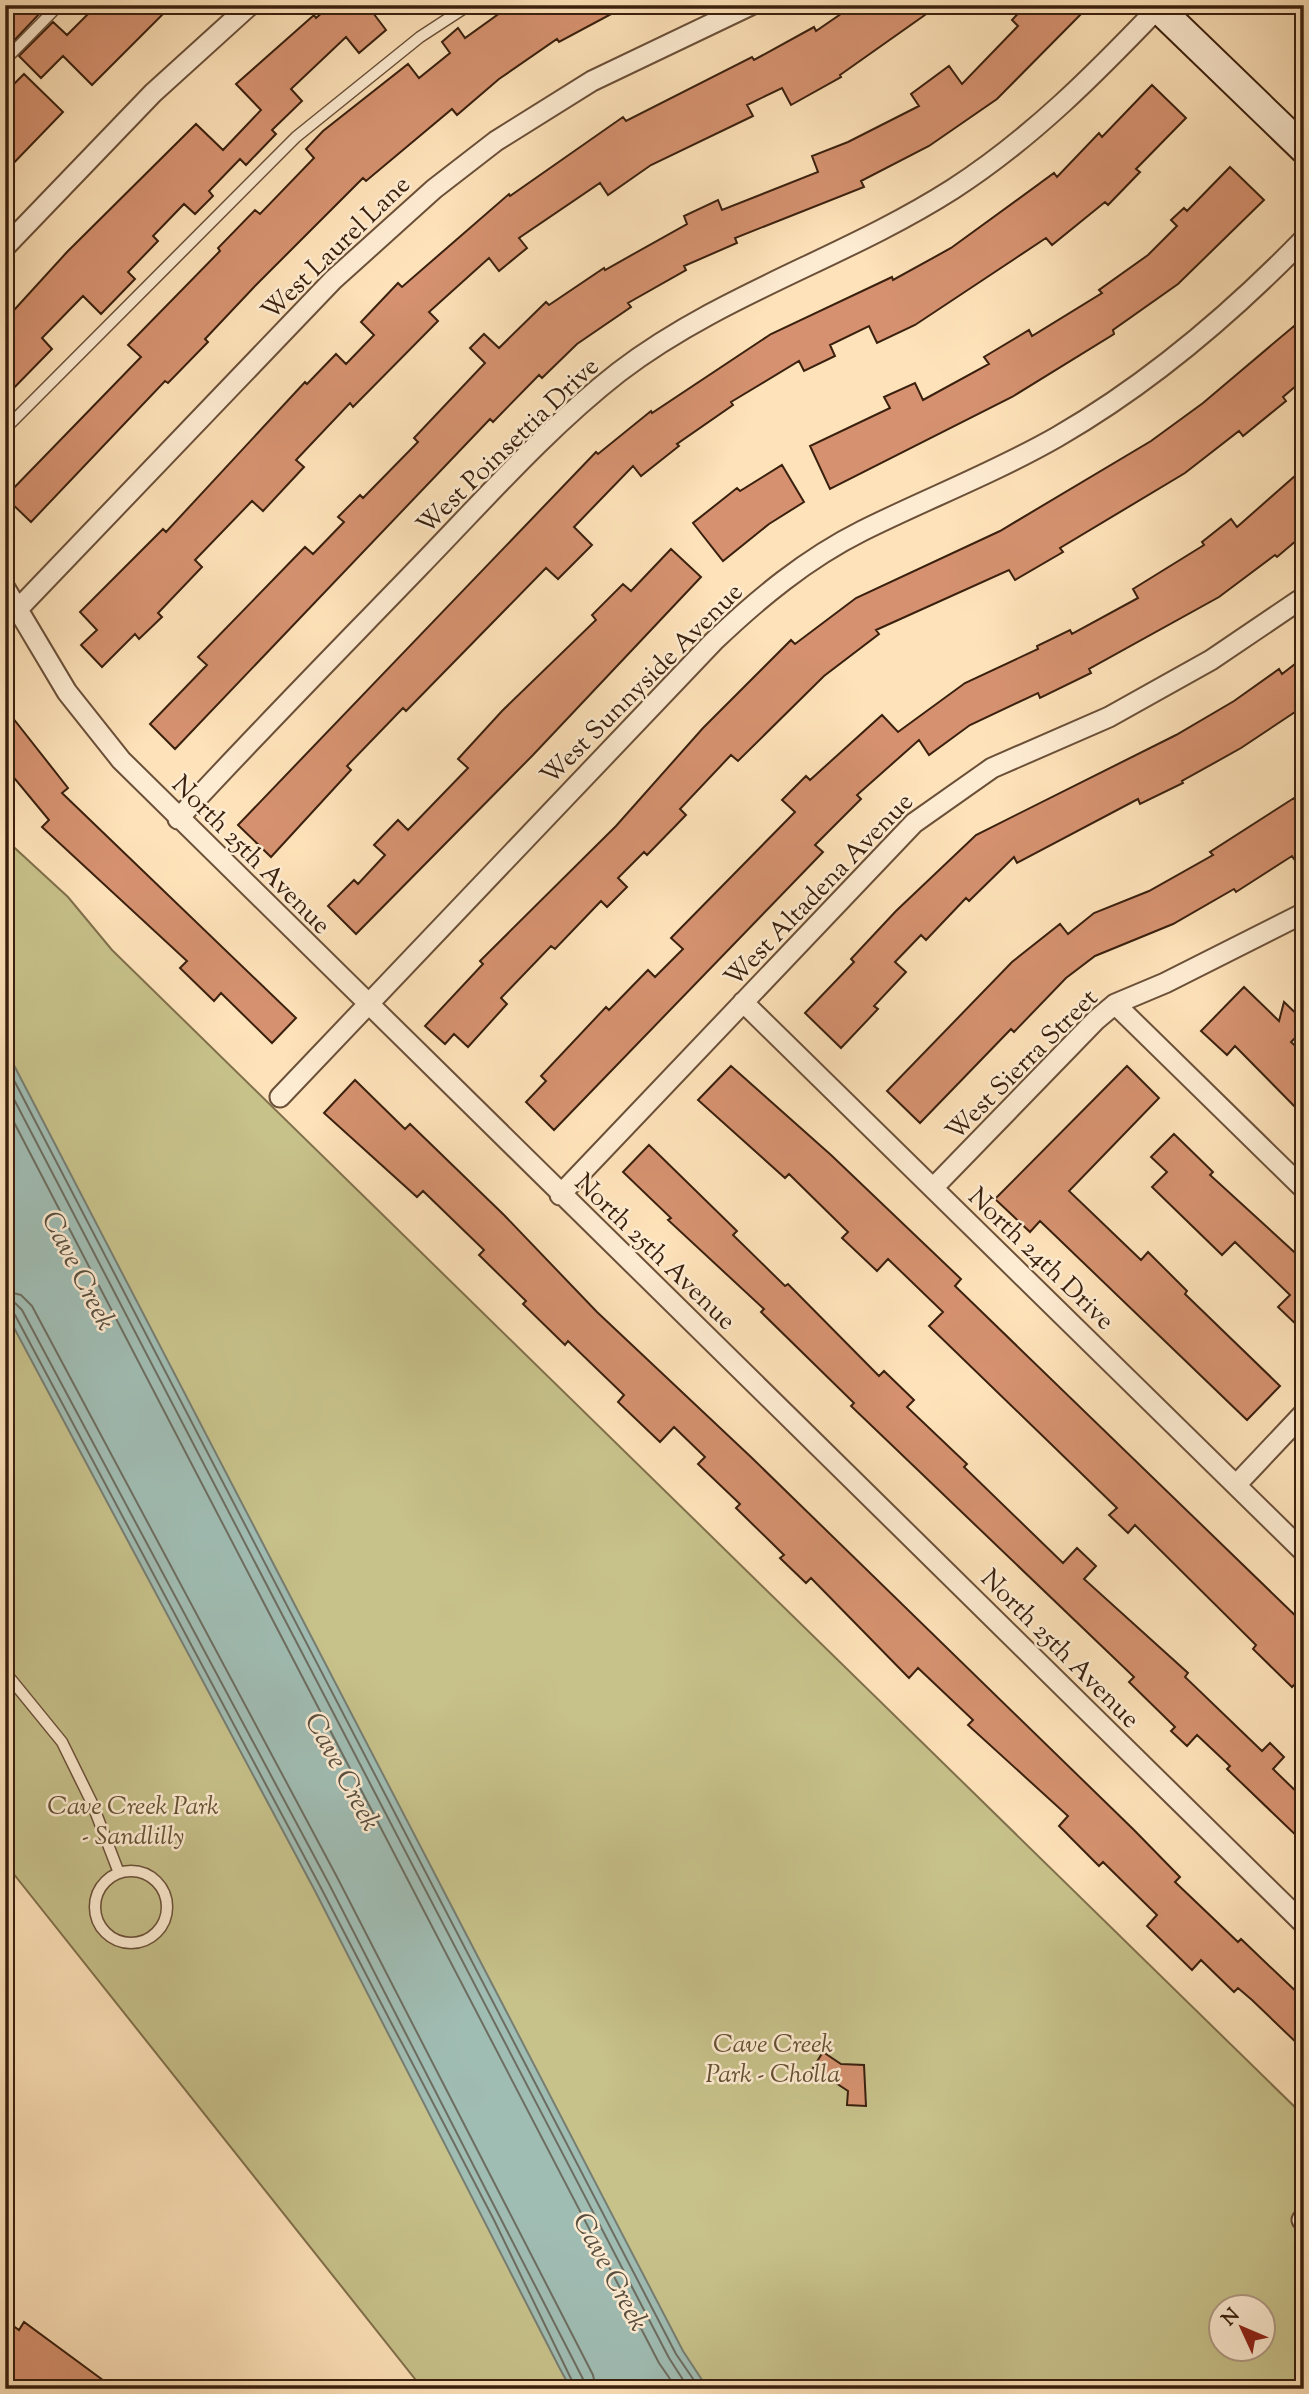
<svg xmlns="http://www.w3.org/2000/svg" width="1309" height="2394" font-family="'Sorts Mill Goudy',serif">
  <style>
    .green { fill: #c7c18a; stroke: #80704c; stroke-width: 2; fill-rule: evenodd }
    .water { fill: #a0bdb4; stroke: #777e72; stroke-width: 2 }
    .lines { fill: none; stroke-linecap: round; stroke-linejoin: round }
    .shore { stroke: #6d6e61; stroke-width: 2 }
    .building { fill: #d69270; stroke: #3a200e; stroke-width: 2 }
    .lane-casing { stroke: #6b5039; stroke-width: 13 }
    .street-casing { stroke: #6b5039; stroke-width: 23 }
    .secondary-casing { stroke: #3a200e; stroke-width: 32 }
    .lane { stroke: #feecd2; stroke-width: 10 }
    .street { stroke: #feecd2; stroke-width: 19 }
    .secondary { stroke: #feecd2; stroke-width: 28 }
    .labels { text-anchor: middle; stroke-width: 5; stroke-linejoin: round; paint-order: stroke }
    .street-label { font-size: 26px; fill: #3a200e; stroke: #feecd2 }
    .park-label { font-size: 26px; font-style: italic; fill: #645033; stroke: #feecd2 }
    .water-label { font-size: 28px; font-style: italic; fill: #594f40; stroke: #feecd2 }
  </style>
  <rect width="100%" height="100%" fill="#fee2b9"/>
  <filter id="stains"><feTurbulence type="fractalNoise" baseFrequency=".00286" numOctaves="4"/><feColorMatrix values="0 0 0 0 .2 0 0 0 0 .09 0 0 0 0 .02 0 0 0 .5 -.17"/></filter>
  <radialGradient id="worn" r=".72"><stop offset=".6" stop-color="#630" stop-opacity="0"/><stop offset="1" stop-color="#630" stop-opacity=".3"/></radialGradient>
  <path class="green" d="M5,839L68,897L112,950L1304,2116V2389H423L5,1863ZM1222,2306H1264V2348H1222Z"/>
  <path class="water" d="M5,1048L683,2351L708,2389H571L559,2367L314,1889L5,1311Z"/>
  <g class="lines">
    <path class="shore" d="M5,1063L676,2354L700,2389
      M5,1082L669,2358L689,2389
      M5,1105L659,2363L677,2389
      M5,1291L21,1295L32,1306L337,1877L593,2375L596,2389
      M5,1301L15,1303L22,1310L328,1882L583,2379L585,2389
      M5,1310L15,1315L320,1886L494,2220L576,2389"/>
  </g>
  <path class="building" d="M5,5H36L42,11L9,46L5,42Z
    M97,5H154L163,14L92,85L63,56L41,78L19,56L53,22L67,35Z
    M331,5H367L386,30L359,53L346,37L291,89L302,101L272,130L276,134L246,165L240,159L209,191L213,196L195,214L184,204L153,236L158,241L128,272L135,279L101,314L83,296L42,338L52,349L5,397V320L67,252L196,124L223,150L261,110L236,84L314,15L316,18Z
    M511,5H628L559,42L557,39L499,79L457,115L452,109L366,181L363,178L256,285L205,339L208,342L168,383L165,381L31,522L5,497L141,357L128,345L220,251L218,248L255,210L260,214L314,158L306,149L323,131L408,64L419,78L450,53L442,42L458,28L465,38Z
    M854,5H939L840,75L841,77L791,105L782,88L747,105L753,116L651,165L608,195L600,183L519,238L527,248L499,271L489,258L429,312L438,321L353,407L350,403L296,460L304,467L263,511L252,501L195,560L202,567L158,613L162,617L139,639L135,634L102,667L81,645L97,630L80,612L163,529L166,532L305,382L307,384L336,354L346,364L374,335L361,322L398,283L402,287L509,194L510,196L623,117L626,121L752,57L754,60L814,27L816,31Z
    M1026,5H1090L997,99L929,146L861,181L864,187L735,238L737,243L684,266L686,270L628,303L631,307L577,344L542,378L539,375L493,422L490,419L175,749L150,724L207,665L198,657L305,547L313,554L344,522L338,517L360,495L363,498L418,442L414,438L485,363L470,348L484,334L499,348L546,302L549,305L604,268L605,270L687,224L684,216L718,200L722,210L818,172L812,156L848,142L919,106L911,94L949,66L962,84L1018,26L1012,20Z
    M24,74L63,112L5,172V123L13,115L5,107V93Z
    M1152,85L1186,118L1136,169L1140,172L1108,205L1105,202L1052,245L1046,238L915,325L877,343L869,326L830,345L835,356L804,371L799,361L731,402L733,405L677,444L679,446L641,476L633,466L574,527L592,545L558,579L546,568L406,711L403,708L347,766L351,770L271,857L238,825L596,452L598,454L651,411L652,413L771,334L892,277L893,280L951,248L1054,173L1057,177L1099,133L1102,137Z
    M1230,167L1264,200L1178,284L1113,330L1114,334L1012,397L830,489L810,446L890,408L884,397L915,383L923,400L989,364L984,357L1029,330L1032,336L1102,293L1099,290L1148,255L1177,226L1171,220L1184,208L1187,211Z
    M1294,326L1304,336V379L1283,397L1286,401L1243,436L1239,431L1185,473L1060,548L1063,552L1015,580L1009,570L876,630L879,634L824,676L738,761L731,755L680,809L686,815L647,855L644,852L618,878L627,887L607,907L601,901L555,949L551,946L501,998L507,1004L468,1047L454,1034L445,1044L425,1026L483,964L480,961L616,826L703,728L791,640L795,644L856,598L1000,531L1151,441L1203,403Z
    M782,465L804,502L769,524L723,561L693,523L737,488L740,491Z
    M1304,468V534L1277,557L1275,555L1219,597L1089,669L1091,673L1040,698L1038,693L970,725L929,755L919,740L857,795L861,799L815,845L823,852L554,1130L526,1102L546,1081L541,1076L606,1007L609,1010L648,970L655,977L683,949L671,938L795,812L782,800L806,776L810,780L882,715L898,732L965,683L1038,649L1037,646L1070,630L1072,634L1138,598L1133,589L1204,545L1202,542L1231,519L1237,527Z
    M671,549L701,577L533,755L356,934L328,906L354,880L358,884L385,855L374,845L398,820L408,830L468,768L458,759L502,711L596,620L592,615L623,584L631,591Z
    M1304,657V706L1241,748L1182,781L1183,783L1140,804L1138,799L1017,863L1014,857L969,901L966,898L926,940L921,935L895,962L906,972L874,1006L878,1009L841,1048L805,1013L854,962L851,959L896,911L976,835L1176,735L1234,701L1279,669L1282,674Z
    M5,708L68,788L62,793L296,1018L272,1043L221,993L214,1001L180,968L187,961L42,827L49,820L5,767Z
    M1294,798L1304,813V874L1292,856L1236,892L1234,889L1173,924L1095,956L1066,978L1014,1032L1011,1029L920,1123L887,1091L1012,962L1060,924L1068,934L1094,913L1149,891L1213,855L1210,852Z
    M1244,987L1279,1021L1284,1002L1304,1021V1029L1291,1042L1304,1054V1116L1235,1046L1227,1055L1201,1031Z
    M731,1066L831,1155L961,1279L955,1286L1304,1624V1692L1295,1684L1292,1687L1253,1649L1256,1645L1135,1525L1128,1533L1109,1515L1117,1508L929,1326L943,1312L888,1259L877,1271L842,1238L848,1232L789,1174L785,1178L698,1100Z
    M1127,1066L1159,1098L1069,1191L1141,1260L1148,1252L1187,1291L1185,1294L1280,1386L1247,1420L1040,1221L1030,1232L995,1199Z
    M355,1080L405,1129L410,1124L504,1215L597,1312L752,1458L1134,1830L1180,1877L1175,1882L1238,1942L1241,1939L1304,1999V2050L1252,2000L1238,1988L1234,1992L1201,1960L1192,1970L1147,1926L1157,1915L1103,1862L1099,1866L1059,1826L1068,1816L968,1725L973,1720L918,1668L909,1678L811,1578L806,1583L780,1558L784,1555L736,1508L740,1504L698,1464L705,1457L674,1427L660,1442L618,1402L624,1395L568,1341L565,1345L523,1304L526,1301L479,1255L484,1250L423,1191L417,1197L324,1113Z
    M1174,1134L1213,1172L1210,1175L1304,1261V1332L1278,1307L1290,1295L1235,1242L1222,1255L1152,1187L1167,1172L1151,1157Z
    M649,1145L737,1231L733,1235L785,1286L788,1284L879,1376L884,1371L914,1400L907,1407L967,1464L964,1467L1063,1563L1077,1548L1096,1566L1084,1579L1188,1673L1185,1677L1262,1751L1270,1743L1284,1757L1273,1769L1304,1799V1843L1227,1769L1230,1766L1197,1735L1187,1746L1171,1731L1175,1727L1129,1682L1134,1677L851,1406L854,1403L761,1312L764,1309L668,1220L671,1218L623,1172Z
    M823,2052L841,2064L864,2065L866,2106L847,2105L848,2091L813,2068Z
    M5,2320L19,2330L24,2322L115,2389H5Z"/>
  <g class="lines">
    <defs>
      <path id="lane" d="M5,60L59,5
        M5,429L296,137L420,37L469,5
        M5,1672L62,1742L92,1803L119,1873
        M95 1907a36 36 0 1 1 72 0a36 36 0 1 1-72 0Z"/>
      <path id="street" d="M5,247L153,93L250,5
        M5,588L67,692L121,760L1304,1924
        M18,609L333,280L434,189L496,141L592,81L751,5
        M178,819C257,733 339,650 420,566C484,500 546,429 619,372C721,294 845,258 953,189C1032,138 1096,73 1161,5
        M743,1002L1304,1552
        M1115,1004L1304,1189
        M280,1097L714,641C758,599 806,559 862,531C926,499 994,473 1057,437C1149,384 1230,315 1304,239
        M933,1188L1096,1020L1115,1004L1165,983L1304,913
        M560,1195L914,823L992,768L1109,717L1211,660L1304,597
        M1236,1485L1304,1413
        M1302,2220L1304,2217"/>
      <path id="secondary" d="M1155,5L1304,149"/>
    </defs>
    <use href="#lane" class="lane-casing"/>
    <use href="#street" class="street-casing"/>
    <use href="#secondary" class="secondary-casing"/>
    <use href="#lane" class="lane"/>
    <use href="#street" class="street"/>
    <use href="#secondary" class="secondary"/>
  </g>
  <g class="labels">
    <g class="street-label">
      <text transform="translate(335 247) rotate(-44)" y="9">West Laurel Lane</text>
      <text transform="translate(507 445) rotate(-44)" y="9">West Poinsettia Drive</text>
      <text transform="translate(641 683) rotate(-45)" y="9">West Sunnyside Avenue</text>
      <text transform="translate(252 854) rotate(45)" y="9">North 25th Avenue</text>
      <text transform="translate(818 889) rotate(-46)" y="9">West Altadena Avenue</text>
      <text transform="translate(1021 1064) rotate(-45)" y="9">West Sierra Street</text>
      <text transform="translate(656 1251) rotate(44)" y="9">North 25th Avenue</text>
      <text transform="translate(1042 1258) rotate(44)" y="9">North 24th Drive</text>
      <text transform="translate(1061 1648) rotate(45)" y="9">North 25th Avenue</text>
    </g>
    <g class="park-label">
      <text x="133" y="1814">Cave Creek Park<tspan x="133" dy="30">- Sandlilly</tspan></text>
      <text x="773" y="2052">Cave Creek<tspan x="773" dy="30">Park - Cholla</tspan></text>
    </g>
    <g class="water-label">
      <text transform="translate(80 1270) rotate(63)" y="10">Cave Creek</text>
      <text transform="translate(344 1771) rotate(62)" y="10">Cave Creek</text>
      <text transform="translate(612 2271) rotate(62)" y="10">Cave Creek</text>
    </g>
  </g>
  <rect width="1309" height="2394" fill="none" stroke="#fee2b9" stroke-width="28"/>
  <rect x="7" y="7" width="1295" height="2380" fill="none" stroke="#3a200e" stroke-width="3.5"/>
  <rect x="14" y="14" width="1281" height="2366" fill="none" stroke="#3a200e" stroke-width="2"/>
  <g transform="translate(1242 2328) rotate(314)"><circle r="33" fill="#feecd2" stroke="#b09a84" stroke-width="2"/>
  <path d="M0-5L12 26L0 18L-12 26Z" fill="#8f2418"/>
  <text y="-10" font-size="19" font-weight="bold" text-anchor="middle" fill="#3a200e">N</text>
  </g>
  <rect width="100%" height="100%" filter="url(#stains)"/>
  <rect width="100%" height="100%" fill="url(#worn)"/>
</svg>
